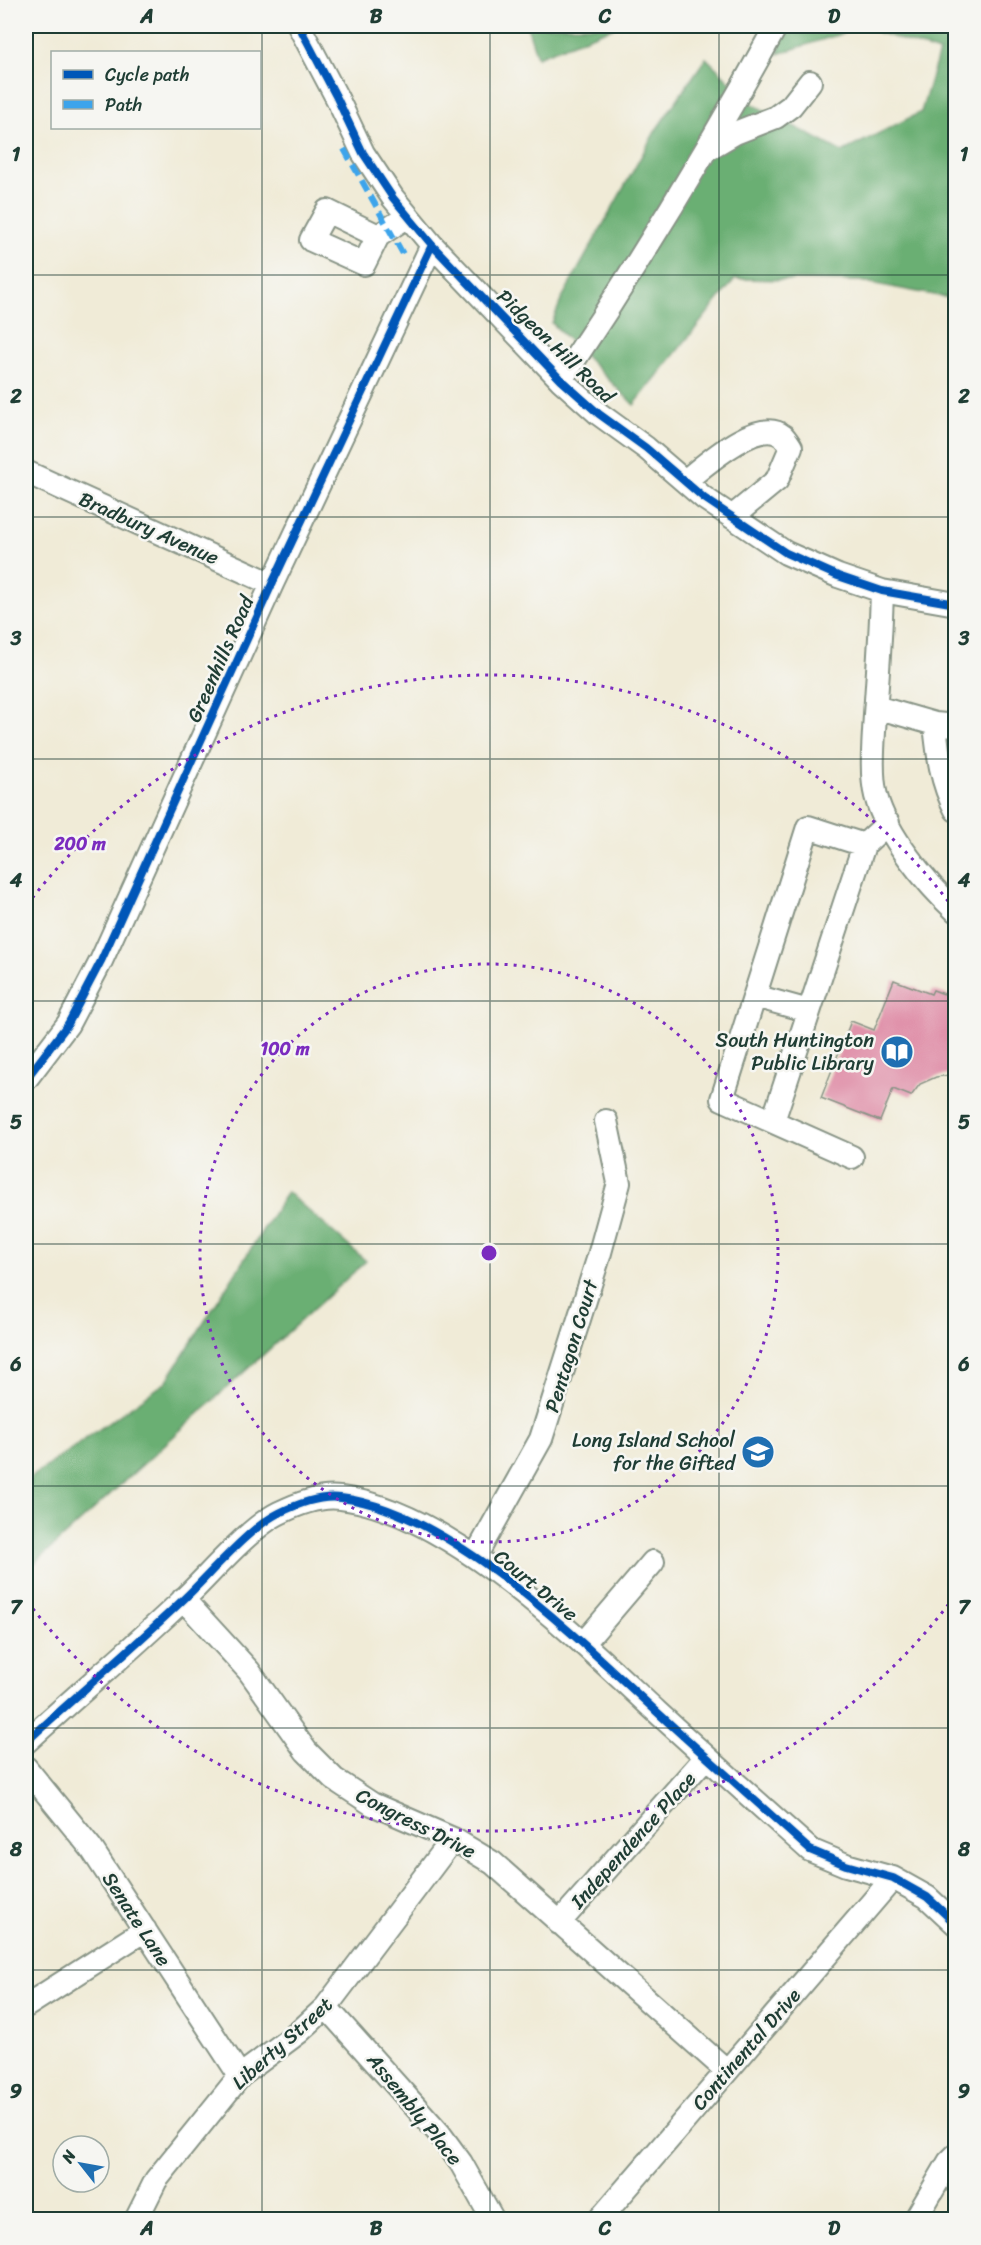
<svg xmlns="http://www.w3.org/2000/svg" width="981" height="2245" font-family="Sriracha,sans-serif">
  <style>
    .forest { fill: #6aaf73; stroke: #447654; stroke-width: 1.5 }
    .building { fill: #e092aa }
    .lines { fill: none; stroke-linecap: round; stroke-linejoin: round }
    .minor-casing { stroke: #889486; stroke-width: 26 }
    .minor { stroke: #fff; stroke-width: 22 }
    .quiet { stroke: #3da4eb; stroke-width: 6; stroke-dasharray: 12 6; stroke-linecap: butt }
    .cycleway-casing { stroke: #f6f6f2; stroke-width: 11 }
    .cycleway { stroke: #0057b8; stroke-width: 8 }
    .grid { fill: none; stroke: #1f3d34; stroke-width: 1.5; stroke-opacity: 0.55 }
    .ring { fill: none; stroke: #7b2cbf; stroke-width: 3; stroke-dasharray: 3 6 }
    .labels { text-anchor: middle; stroke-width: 5; stroke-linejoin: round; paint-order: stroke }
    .street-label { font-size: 20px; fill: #1f3d34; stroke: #f6f6f2 }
    .poi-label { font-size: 20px; fill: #1f3d34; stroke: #f6f6f2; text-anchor: end }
    .centre { fill: #7b2cbf; stroke: #f6f6f2; stroke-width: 3 }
    .ring-label { font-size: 18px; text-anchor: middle; font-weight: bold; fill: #7b2cbf; stroke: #f6f6f2; stroke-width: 5; stroke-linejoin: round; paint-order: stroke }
    .neatline { fill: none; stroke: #1f3d34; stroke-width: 2 }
    .grid-label { font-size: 20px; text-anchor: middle; font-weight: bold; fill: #1f3d34 }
  </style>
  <rect width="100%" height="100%" fill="#f6f6f2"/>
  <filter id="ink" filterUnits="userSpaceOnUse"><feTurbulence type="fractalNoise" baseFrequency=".0167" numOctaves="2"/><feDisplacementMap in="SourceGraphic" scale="12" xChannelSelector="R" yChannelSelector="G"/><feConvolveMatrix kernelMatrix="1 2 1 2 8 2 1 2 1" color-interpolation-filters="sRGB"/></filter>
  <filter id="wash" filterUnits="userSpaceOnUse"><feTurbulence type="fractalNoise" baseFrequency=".008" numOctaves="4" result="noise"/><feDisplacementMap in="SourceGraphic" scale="24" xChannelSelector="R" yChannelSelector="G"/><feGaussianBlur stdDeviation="1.35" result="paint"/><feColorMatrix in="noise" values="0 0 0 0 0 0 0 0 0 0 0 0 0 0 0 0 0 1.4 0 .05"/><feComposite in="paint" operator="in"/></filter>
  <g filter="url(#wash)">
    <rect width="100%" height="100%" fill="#f0ebd7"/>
    <path class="forest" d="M527,26H617L537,57Z
      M782,26H955V299L860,281L735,279L634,405L552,323L562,298L656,130L706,58L754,105L842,152L921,112L939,52L862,27L778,54Z
      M287,1192L366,1261L26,1571V1481L166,1382Z"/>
    <g id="blocks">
      <path class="building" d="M894,980L931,994L933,990L955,998L952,1004L956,1006V1074L936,1077L920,1084L911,1096L893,1089L880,1121L821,1098L851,1021L874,1030Z"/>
    </g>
  </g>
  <g filter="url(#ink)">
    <use href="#blocks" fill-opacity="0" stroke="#889486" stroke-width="1.5"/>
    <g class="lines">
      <defs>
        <path id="minor" d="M299,26L337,98L363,153L393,198L432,245L561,380L599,414L646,448L704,498L786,553L838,576L882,591L956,604
          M706,150L735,133L776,117L791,106L810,82
          M378,236L327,211L311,240L364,264L378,236L408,216
          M561,380C638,265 710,147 776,26
          M26,472L272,584
          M685,481C704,466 758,416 783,436C786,439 789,444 791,447L777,480L732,517
          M882,591C881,632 878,673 875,714C874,737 870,773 876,796C886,835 927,884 956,911
          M876,707L935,724L956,726
          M935,724C938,754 941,782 956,810
          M755,996L809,1011
          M26,1079L68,1024L101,961L272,584L432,245
          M773,1121L864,845
          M852,1157L722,1099L808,827L864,845L888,823
          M475,1557L541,1439L599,1256L619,1183L606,1121
          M183,1599L249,1671L306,1751L334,1779L372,1804L453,1839L493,1863L727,2071
          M583,1644L653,1562
          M26,1742C79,1693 134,1647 186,1597C210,1574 250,1527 279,1513C297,1504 321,1495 341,1498C450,1511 578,1639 657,1712C707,1758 759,1804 810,1850L846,1865L893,1878L927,1897L956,1924
          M26,1768L91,1848L240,2076
          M559,1923L706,1757
          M26,2006L145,1930
          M326,2007L439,2133L461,2163L493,2220
          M136,2220L156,2180L240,2076L299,2032L326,2007L453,1839
          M599,2220L893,1878
          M915,2220L949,2162L956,2155"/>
      </defs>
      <use href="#minor" class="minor-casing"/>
      <use href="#minor" class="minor"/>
      <path class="quiet" d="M344,149L403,254"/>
      <defs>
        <path id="cycleway" d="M299,26L337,98L363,153L393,198L432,245L561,380L599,414L646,448L704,498L786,553L838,576L882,591L956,604
          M26,1079L68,1024L101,961L272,584L432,245
          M26,1742C79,1693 134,1647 186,1597C210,1574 250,1527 279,1513C297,1504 321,1495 341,1498C450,1511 578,1639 657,1712C707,1758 759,1804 810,1850L846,1865L893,1878L927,1897L956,1924"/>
      </defs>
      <use href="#cycleway" class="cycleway-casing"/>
      <use href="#cycleway" class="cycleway"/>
    </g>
  </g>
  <path class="grid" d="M262,26V2220M490,26V2220M719,26V2220M26,275H956M26,517H956M26,759H956M26,1001H956M26,1244H956M26,1486H956M26,1728H956M26,1970H956"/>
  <g class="ring">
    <circle cx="489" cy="1253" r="289"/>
    <path d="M954 1597A579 579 0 0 1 27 1601M27 905A579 579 0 0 1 954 909"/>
  </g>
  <defs>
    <symbol id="library-disc" viewBox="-11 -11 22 22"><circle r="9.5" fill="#1f6fb2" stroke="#f6f6f2"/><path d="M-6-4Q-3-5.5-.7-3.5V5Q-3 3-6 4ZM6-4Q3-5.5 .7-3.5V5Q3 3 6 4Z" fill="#fff"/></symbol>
    <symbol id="school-disc" viewBox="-11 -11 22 22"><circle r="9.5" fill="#1f6fb2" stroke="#f6f6f2"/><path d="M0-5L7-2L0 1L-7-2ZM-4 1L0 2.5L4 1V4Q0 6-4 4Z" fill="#fff"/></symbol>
  </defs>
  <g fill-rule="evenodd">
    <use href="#library-disc" x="878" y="1033" width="38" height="38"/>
    <use href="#school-disc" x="739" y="1433" width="38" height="38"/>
  </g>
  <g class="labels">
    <g class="street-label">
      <text transform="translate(556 346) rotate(44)" y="7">Pidgeon Hill Road</text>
      <text transform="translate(149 528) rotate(24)" y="7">Bradbury Avenue</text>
      <text transform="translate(220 659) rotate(-66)" y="7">Greenhills Road</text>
      <text transform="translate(571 1346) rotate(-73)" y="7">Pentagon Court</text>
      <text transform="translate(536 1585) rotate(39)" y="7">Court Drive</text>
      <text transform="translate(416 1823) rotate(27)" y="7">Congress Drive</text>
      <text transform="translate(633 1840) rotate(-48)" y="7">Independence Place</text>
      <text transform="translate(137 1919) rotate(57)" y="7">Senate Lane</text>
      <text transform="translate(282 2043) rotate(-42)" y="7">Liberty Street</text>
      <text transform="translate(746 2049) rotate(-49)" y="7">Continental Drive</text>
      <text transform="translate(415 2109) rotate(51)" y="7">Assembly Place</text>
    </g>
    <g class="poi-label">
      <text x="874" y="1047">South Huntington<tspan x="874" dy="23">Public Library</tspan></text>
      <text x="735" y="1447">Long Island School<tspan x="735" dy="23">for the Gifted</tspan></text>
    </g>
  </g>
  <circle cx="489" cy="1253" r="9" class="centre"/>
  <g class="ring-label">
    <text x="80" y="850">200 m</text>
    <text x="285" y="1055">100 m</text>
  </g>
  <rect width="981" height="2245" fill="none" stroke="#f6f6f2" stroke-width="66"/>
  <rect x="51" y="51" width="210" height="78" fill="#f6f6f2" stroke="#a0aca6" stroke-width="1.5"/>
  <rect x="63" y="70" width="30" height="9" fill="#0057b8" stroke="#a0aca6" stroke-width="1.5"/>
  <text x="105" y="81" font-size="18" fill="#1f3d34">Cycle path</text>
  <rect x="63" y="100" width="30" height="9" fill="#3da4eb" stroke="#a0aca6" stroke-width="1.5"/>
  <text x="105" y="111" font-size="18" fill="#1f3d34">Path</text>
  <g transform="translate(81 2164) rotate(301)"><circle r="28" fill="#f6f6f2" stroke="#a0aca6" stroke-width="1.5"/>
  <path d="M0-4.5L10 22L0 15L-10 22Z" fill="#1f6fb2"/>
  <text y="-9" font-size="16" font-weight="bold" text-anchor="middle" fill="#1f3d34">N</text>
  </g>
  <rect x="33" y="33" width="915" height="2179" class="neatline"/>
  <g class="grid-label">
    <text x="147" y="23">A</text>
    <text x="376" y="23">B</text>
    <text x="605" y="23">C</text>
    <text x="834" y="23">D</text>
    <text x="16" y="161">1</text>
    <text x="964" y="161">1</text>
    <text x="16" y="403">2</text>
    <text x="964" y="403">2</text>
    <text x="16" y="645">3</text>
    <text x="964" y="645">3</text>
    <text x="16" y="887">4</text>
    <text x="964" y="887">4</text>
    <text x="16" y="1129">5</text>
    <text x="964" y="1129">5</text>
    <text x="16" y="1371">6</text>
    <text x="964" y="1371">6</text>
    <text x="16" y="1614">7</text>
    <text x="964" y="1614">7</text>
    <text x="16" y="1856">8</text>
    <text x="964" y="1856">8</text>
    <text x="16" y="2098">9</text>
    <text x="964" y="2098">9</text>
    <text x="147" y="2235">A</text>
    <text x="376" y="2235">B</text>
    <text x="605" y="2235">C</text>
    <text x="834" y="2235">D</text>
  </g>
</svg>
